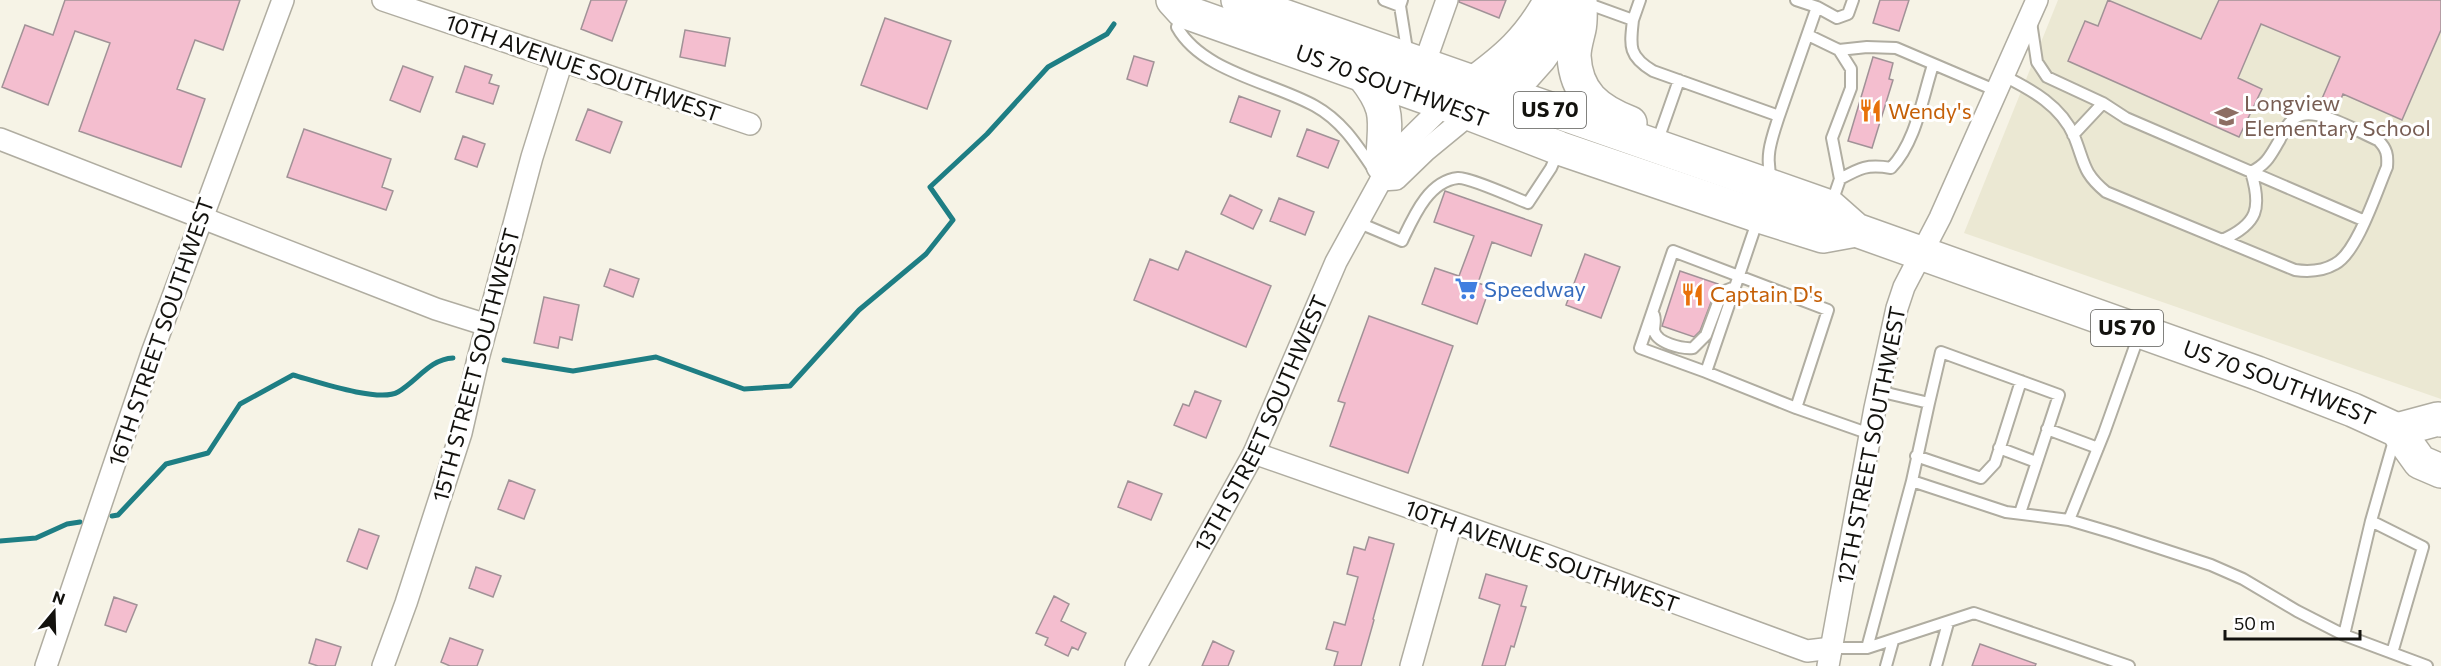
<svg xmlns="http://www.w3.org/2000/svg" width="2441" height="666" font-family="Commissioner,sans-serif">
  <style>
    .built { fill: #ebe8d3 }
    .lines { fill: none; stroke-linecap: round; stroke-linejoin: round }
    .stream { stroke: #1e7e84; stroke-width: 5 }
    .building { fill: #f4becf; stroke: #a19297; stroke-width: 1.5 }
    .lane-casing { stroke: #b0ada1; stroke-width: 14 }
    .street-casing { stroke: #b0ada1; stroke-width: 24 }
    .primary-casing { stroke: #b0ada1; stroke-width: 36 }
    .lane { stroke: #fff; stroke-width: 10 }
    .street { stroke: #fff; stroke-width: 21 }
    .primary { stroke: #fff; stroke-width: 33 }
    .labels { text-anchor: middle; stroke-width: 6; stroke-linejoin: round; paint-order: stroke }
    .shield { fill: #fff; stroke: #5a5956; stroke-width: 1.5 }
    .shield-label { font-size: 21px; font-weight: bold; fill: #13120e }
    .street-label { font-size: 22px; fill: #13120e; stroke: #fff }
    .education-label { font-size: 22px; fill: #785e54; stroke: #fff; text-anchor: start }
    .food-label { font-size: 22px; fill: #c56008; stroke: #fff; text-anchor: start }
    .shop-label { font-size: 22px; fill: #366cbe; stroke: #fff; text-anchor: start }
  </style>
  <rect width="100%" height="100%" fill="#f6f3e6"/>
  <path class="built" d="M2058,0H2441V399L1964,233Z"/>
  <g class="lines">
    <path class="stream" d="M504,360L573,371L656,357L744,389L790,386L859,310L926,254L953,220L930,187L987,134L1048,67L1107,34L1114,24
      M112,516L118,515L166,464L208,453L240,404L293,375C315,381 379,403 398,392C417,381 430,359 453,358
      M0,541L36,538L67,524L80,522"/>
  </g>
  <path class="building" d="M65,0H240L223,50L195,40L177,89L205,99L181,167L79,131L110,43L75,31L48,105L2,87L25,25L53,35Z
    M591,0H627L612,41L581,29Z
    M1459,0H1506L1499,18L1459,2Z
    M1880,0H1909L1899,31L1873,23Z
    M2108,0L2201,39L2219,0H2441V30L2402,120L2343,94L2337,109L2321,101L2340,57L2261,24L2238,78L2262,89L2239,137L2068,61L2085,21L2098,26Z
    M885,18L951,41L927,109L861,85Z
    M685,30L730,38L725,66L680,57Z
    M1134,56L1154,62L1147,86L1127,79Z
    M1873,57L1893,63L1889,79L1893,80L1872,148L1848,141Z
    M403,66L433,77L420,112L390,100Z
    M465,66L492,75L489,83L499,86L493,104L456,92Z
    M1239,96L1280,111L1271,137L1230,122Z
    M588,109L622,122L610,153L576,140Z
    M304,129L391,159L382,187L393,191L386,210L287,177Z
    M1307,129L1339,141L1328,168L1297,156Z
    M463,136L485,144L477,167L455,159Z
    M1445,191L1542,225L1531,256L1492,242L1478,283L1490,287L1477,324L1422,304L1435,268L1459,276L1474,236L1434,222Z
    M1230,195L1262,210L1253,229L1221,214Z
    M1279,198L1314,212L1305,235L1270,221Z
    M1186,251L1271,286L1246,347L1134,300L1150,259L1178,270Z
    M1585,254L1620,267L1601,318L1566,305Z
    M610,269L639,279L633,297L604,286Z
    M1680,271L1718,284L1700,331L1694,337L1662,326Z
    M544,297L579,305L572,340L560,337L558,348L534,343Z
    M1369,316L1453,346L1408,473L1330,446L1345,403L1338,401Z
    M1195,391L1221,401L1206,438L1174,425L1183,404L1189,406Z
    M509,480L535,490L524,519L498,509Z
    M1128,481L1162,494L1151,520L1118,507Z
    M359,529L379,536L367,569L347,561Z
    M1369,537L1394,544L1373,619L1374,620L1361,666H1334L1338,652L1326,649L1334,622L1345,625L1351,603L1358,577L1347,574L1354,547L1365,550Z
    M476,567L501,576L493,597L469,588Z
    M1486,574L1527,586L1521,606L1526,607L1514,647L1511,646L1505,666H1482L1500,605L1479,598Z
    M1054,596L1069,604L1061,621L1086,633L1078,650L1072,647L1068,656L1045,645L1048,638L1036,633Z
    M114,597L137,605L126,632L105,625Z
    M450,638L483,650L477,666H450L441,662Z
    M316,639L341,647L335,666H318L309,663Z
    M1213,641L1234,651L1228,666H1202Z
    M1980,644L2036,664L2035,666H1972Z"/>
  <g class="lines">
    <defs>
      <path id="lane" d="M1384,0L1400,6L1402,0
        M1586,3L1633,20C1630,46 1628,56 1653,71L1779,116C1772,138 1764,157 1772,180
        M1400,6L1408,56
        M1817,7L1837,18L1848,14L1853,0
        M1182,14L1177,27C1202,72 1272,82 1315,106C1342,121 1357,145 1374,170
        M1633,20L1640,0
        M2031,22L2037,62L2047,77L2103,103L2126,118L2365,221
        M1808,35L1839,50L1851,69V88L1832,138L1840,179L1831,205
        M1839,50L1867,47L1896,48L1997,91
        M2004,76C2032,90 2061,106 2074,136C2085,163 2082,172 2106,192L2295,270C2309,272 2323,271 2335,264C2357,253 2377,190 2387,167C2388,155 2387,149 2378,140C2358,132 2314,104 2295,118C2287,123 2283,133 2279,141C2270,156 2267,164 2251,172
        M1779,116L1817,7L1796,0
        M1660,134L1679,80
        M2073,135L2103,103
        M1840,179C1860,168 1867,164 1891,168C1916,142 1922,99 1933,65
        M1758,219L1735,287L1706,372L1640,348L1673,251L1828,310L1796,408L1870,434
        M1357,222L1402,241C1413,218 1428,181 1458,178C1469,177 1515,198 1528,203L1551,168L1558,152
        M2222,240C2258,224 2262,208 2251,172
        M1654,315C1656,321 1654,325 1654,330C1656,343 1682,349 1693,348L1706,335L1722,292L1735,287
        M2139,335L2104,433L2069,520L2113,533L2211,565L2243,579L2297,611L2344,635L2371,521L2395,437
        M1706,372L1796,408
        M1878,391L1929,403L1912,481L2006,512L2069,520
        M1929,403L1941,352L2059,395L2020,513
        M2047,429L2098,448
        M1999,448L2036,462
        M1916,456L1981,478L1995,463L2021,381
        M1912,481L1867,648L1974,613L2129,666
        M2371,521L2423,547L2392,653
        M2344,635L2427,666
        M1832,648H1867
        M1886,666L1893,641
        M1936,666L1948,623"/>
      <g id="street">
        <path d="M383,0L750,124"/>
        <path d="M1424,65L1447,0"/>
        <path d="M0,139L436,309L487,325"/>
        <path d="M1381,180L1396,179L1425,151L1470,114"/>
        <path d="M1254,453L1540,553L1807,651L1832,648"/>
        <path d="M46,666L152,353L283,0"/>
        <path d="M383,666L406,603L461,433L478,359L532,157L562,61"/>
        <path id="s1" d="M1136,666L1254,453L1336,262L1381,180L1383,165L1445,104"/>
        <path d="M1411,666L1451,523"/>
        <path d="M1828,666L1875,408L1897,308L1904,287L1940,218L2037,0"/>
      </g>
      <g id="primary">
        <path id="s2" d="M1173,0L1183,11L1445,104L1559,148L1753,214L1823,236L1856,230"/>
        <path id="s3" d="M1238,0L1830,207L1856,230L2257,373L2353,410L2397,430L2420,462L2441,471"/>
        <path d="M1580,1C1580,10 1581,20 1579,29C1577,38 1574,47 1574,56C1576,94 1597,110 1630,123"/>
        <path d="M1364,76C1393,113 1383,122 1383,165"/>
        <path d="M1471,85C1507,59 1529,40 1551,0"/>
        <path d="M1486,102L1524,75L1540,57L1578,3"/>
        <path d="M2397,430L2438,419L2441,420"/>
      </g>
    </defs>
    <use href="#lane" class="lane-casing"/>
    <use href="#street" class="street-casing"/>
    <use href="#primary" class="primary-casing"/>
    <use href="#lane" class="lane"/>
    <use href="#street" class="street"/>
    <use href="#primary" class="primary"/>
  </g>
  <defs>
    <symbol id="restaurant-bare" viewBox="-9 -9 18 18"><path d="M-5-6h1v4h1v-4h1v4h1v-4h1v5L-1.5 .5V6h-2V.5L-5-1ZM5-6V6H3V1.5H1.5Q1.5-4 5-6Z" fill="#e8710a" stroke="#fff" stroke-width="2.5" paint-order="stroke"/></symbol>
    <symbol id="school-bare" viewBox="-9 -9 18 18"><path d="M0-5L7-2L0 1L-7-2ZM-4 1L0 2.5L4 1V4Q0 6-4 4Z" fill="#8d6e63" stroke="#fff" stroke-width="2.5" paint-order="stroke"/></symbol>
    <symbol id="supermarket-bare" viewBox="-9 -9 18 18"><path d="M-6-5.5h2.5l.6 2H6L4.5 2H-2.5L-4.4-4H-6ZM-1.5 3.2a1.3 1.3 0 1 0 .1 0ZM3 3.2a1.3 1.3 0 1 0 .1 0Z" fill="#3f7fe0" stroke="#fff" stroke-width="2.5" paint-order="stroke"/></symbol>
  </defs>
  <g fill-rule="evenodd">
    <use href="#restaurant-bare" x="1854" y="94" width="33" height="33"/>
    <use href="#school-bare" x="2210" y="100" width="33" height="33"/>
    <use href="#supermarket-bare" x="1450" y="272" width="33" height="33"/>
    <use href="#restaurant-bare" x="1676" y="278" width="33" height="33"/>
  </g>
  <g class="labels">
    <g class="shield">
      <rect x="1514" y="92" width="72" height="36" rx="4.5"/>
      <rect x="2091" y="310" width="72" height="36" rx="4.5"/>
    </g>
    <g class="shield-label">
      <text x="1550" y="117">US 70</text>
      <text x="2127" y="335">US 70</text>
    </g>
    <g class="street-label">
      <text transform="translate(583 68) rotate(19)" y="8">10TH AVENUE SOUTHWEST</text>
      <text dy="8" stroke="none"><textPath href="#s2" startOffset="237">US 70 SOUTHWEST</textPath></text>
      <text transform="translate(161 332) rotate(-71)" y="8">16TH STREET SOUTHWEST</text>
      <text transform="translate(476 365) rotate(-75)" y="8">15TH STREET SOUTHWEST</text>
      <text dy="8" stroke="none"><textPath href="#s3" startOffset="1112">US 70 SOUTHWEST</textPath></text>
      <text dy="8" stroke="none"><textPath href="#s1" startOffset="273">13TH STREET SOUTHWEST</textPath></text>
      <text transform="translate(1871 445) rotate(-79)" y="8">12TH STREET SOUTHWEST</text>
      <text transform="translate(1542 556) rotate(20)" y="8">10TH AVENUE SOUTHWEST</text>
    </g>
    <g class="education-label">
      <text x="2244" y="111">Longview<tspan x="2244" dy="25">Elementary School</tspan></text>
    </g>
    <g class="food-label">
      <text x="1888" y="119">Wendy's</text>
      <text x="1710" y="302">Captain D's</text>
    </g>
    <g class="shop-label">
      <text x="1484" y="297">Speedway</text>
    </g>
  </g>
  <g transform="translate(54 612) rotate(19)" stroke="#ffffff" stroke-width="4.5" paint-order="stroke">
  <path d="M0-4.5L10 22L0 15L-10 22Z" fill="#13120e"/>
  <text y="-9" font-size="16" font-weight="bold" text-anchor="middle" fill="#13120e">N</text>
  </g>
  <path d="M2225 630v9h135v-9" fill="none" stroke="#13120e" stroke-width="3"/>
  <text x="2234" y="630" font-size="18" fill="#13120e" stroke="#ffffff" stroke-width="4.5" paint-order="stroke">50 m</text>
</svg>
